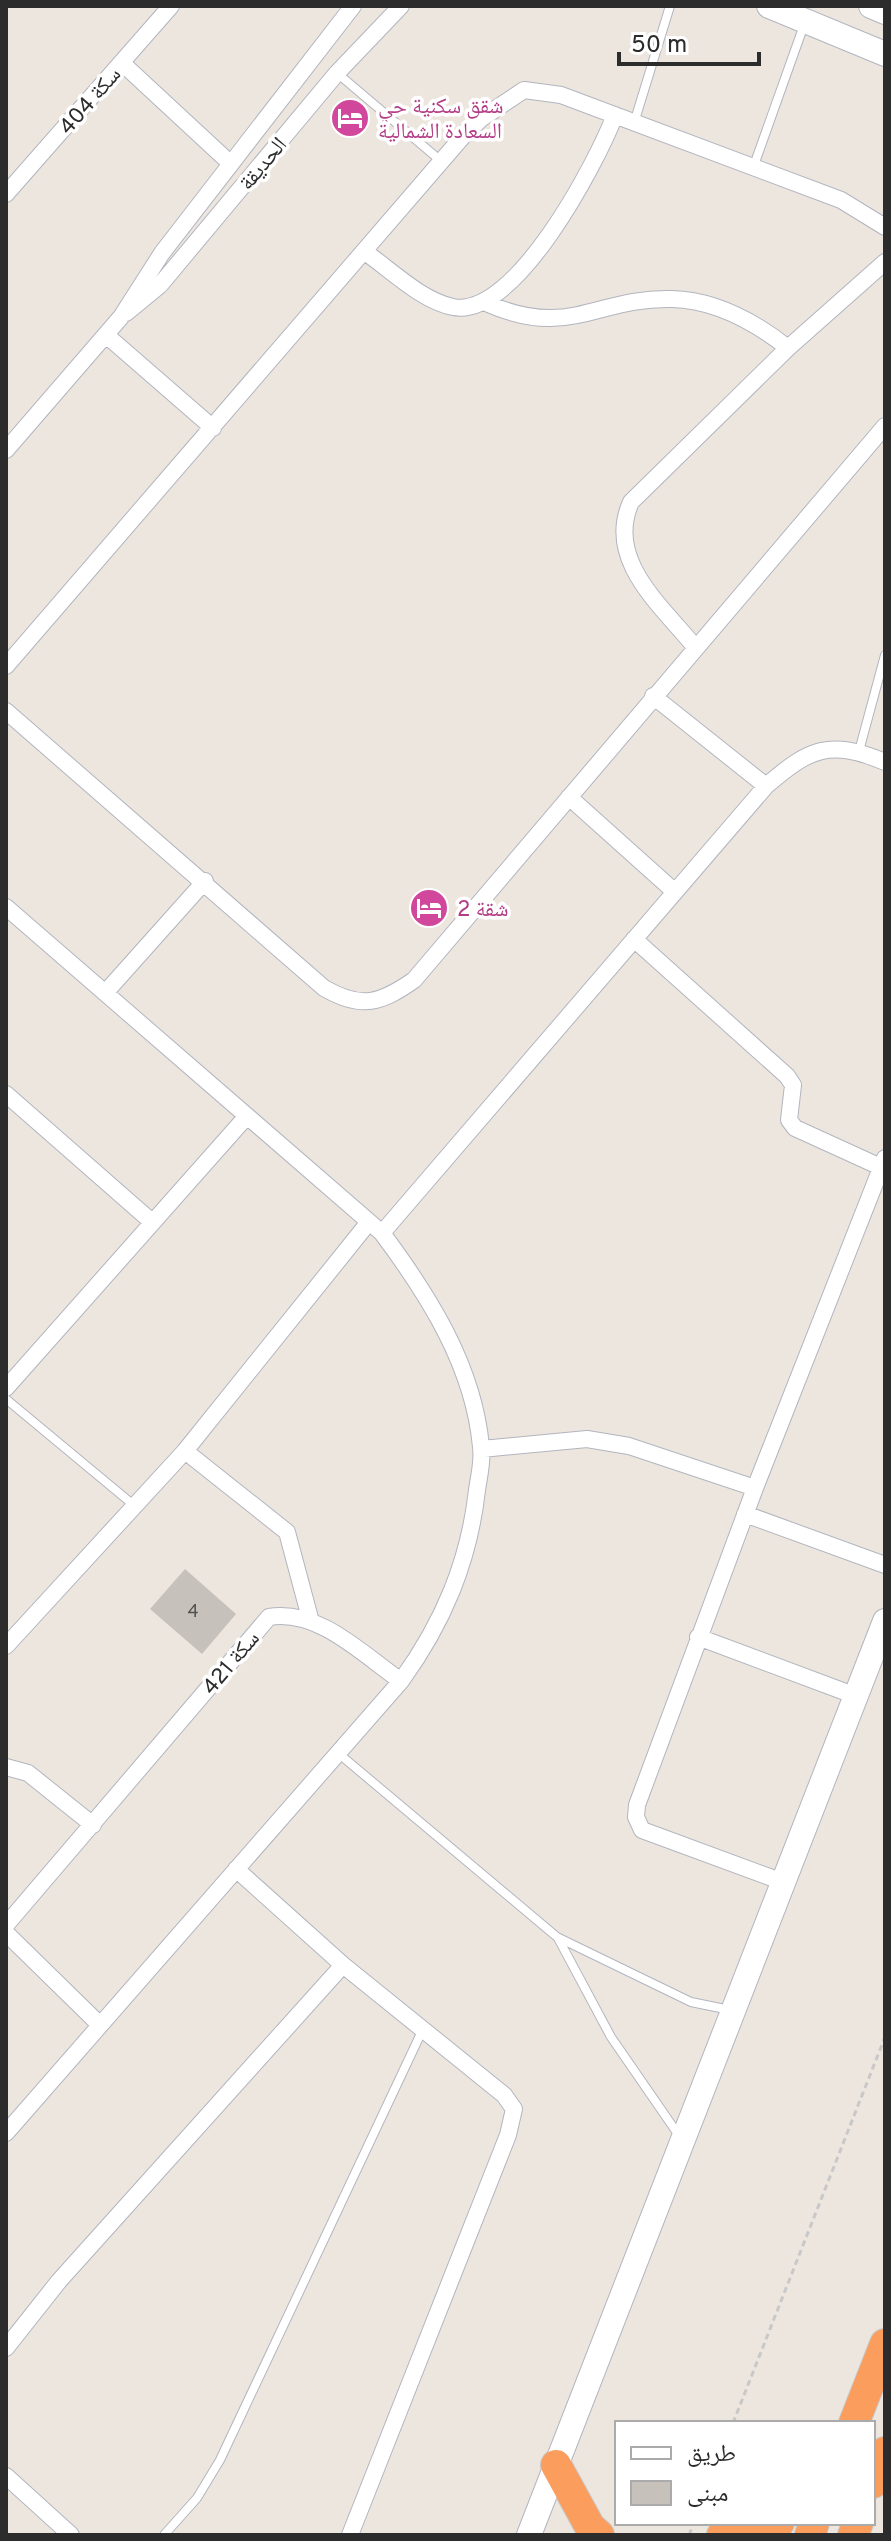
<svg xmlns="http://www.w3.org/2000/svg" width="891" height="2541" font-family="Overpass,'Noto Naskh Arabic',sans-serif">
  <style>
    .building { fill: #c6c1ba }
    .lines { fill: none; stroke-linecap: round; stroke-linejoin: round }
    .lane-casing { stroke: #b2b5bf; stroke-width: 10 }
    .street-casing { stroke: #b2b5bf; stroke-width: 18 }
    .secondary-casing { stroke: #b2b5bf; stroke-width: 26 }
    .highway-casing { stroke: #c8c8c8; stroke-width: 32 }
    .path { stroke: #c8c8c8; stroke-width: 3; stroke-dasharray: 6 4; stroke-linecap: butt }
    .lane { stroke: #fff; stroke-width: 8 }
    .street { stroke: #fff; stroke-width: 16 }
    .secondary { stroke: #fff; stroke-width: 24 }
    .highway { stroke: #fa9d5d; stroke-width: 30 }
    .labels { text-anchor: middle; stroke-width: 7; stroke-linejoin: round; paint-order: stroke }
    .number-label { font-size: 18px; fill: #525150 }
    .street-label { font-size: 22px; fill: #2c2c2c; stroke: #fff }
    .hotel-label { font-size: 22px; fill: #b23c85; stroke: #fff; text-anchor: start }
  </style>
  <rect width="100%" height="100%" fill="#ede6de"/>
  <path class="building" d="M185,1569L236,1614L202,1654L150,1609Z"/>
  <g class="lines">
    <defs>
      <path id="lane" d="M337,73L441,161
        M634,123L670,6
        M753,168L804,25
        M859,751L885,655
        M6,1399L136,1507
        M338,1753L557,1937L691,2002L730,2010
        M558,1938L611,2037L680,2137
        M164,2535L197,2498L220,2460L423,2029"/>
      <path id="street" d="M122,63L231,164
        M6,194L171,6
        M365,252C391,270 422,301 453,307C515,319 596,164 615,115
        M486,303C570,340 596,297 672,299C715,300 755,322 788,348
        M126,313L160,285L337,73L401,6
        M106,335L213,428
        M6,450L121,317L162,253L353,6
        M695,647C661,605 605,560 631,502L788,348L885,262
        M6,666L464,135L482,118L524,90L561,95L841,200L885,227
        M653,696L766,786
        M6,711L324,988C362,1010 381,1003 414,980L885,426
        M569,797L675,892
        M6,907L382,1233C429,1296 474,1367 481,1447C483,1461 479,1476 477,1490C469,1562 443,1623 401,1681L6,2133
        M634,939L787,1076L793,1085L789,1120L795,1128L885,1169
        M105,993L205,881
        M6,1094L152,1222
        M382,1233L766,786C810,748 829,739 885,762
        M6,1388L247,1116
        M482,1449L587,1439L629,1446L755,1488
        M185,1451L287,1532L310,1618
        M745,1514L885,1565
        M698,1637L856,1696
        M6,1646L185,1451L369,1222
        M6,1767L28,1773L93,1825
        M236,1869L343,1965L504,2095L514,2109L508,2135L350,2535
        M783,1882L642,1830L636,1817L637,1805L755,1488L885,1158
        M6,1925L269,1617C319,1609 362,1654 401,1681
        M6,1933L100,2025
        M6,2348L59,2281L343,1965
        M6,2476L71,2535"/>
      <path id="secondary" d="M769,6L885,54
        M871,6L885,12
        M529,2535L885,1621"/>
      <path id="highway" d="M854,2423L885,2344
        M556,2465L590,2527L599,2535
        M873,2483L885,2452
        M722,2535L768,2529L779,2523
        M810,2535L814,2523
        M853,2535L858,2523"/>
    </defs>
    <use href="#lane" class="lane-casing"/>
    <use href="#street" class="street-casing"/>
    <use href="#secondary" class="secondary-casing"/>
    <use href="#highway" class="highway-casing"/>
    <path class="path" d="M733,2423L885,2037
      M689,2535L694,2523"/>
    <use href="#lane" class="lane"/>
    <use href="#street" class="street"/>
    <use href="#secondary" class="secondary"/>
    <use href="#highway" class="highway"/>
  </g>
  <defs>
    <symbol id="hotel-disc" viewBox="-11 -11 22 22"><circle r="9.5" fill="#d1479c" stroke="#fff"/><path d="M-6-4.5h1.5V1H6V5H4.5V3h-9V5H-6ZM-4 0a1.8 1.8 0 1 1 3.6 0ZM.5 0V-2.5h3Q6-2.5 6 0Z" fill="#fff"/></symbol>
  </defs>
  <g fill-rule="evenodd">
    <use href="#hotel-disc" x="328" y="96" width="44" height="44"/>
    <use href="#hotel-disc" x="407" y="886" width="44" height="44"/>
  </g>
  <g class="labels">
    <g class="number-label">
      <text x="193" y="1617">4</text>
    </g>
    <g class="street-label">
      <text transform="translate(89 100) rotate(-49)" y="8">سكة 404</text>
      <text transform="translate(262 163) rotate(-50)" y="8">الحديقة</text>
      <text transform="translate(230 1662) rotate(-50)" y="8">سكة 421</text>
    </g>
    <g class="hotel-label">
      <text x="378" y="113">شقق سكنية حي<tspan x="378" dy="25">السعادة الشمالية</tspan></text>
      <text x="457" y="916">شقة 2</text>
    </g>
  </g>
  <rect width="891" height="2541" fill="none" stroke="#2c2c2c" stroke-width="16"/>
  <rect x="615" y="2421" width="260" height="104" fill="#ffffff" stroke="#ababab" stroke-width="2"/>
  <rect x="631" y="2447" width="40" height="12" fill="#ffffff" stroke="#ababab" stroke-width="2"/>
  <text x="687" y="2461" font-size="24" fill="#2c2c2c">طريق</text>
  <rect x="631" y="2481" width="40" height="24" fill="#c6c1ba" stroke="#ababab" stroke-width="2"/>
  <text x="687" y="2501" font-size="24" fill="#2c2c2c">مبنى</text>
  <path d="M619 52v12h140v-12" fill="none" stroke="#2c2c2c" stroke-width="4"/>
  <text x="631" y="52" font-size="24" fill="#2c2c2c" stroke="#ffffff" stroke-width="6" paint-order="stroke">50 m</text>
</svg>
